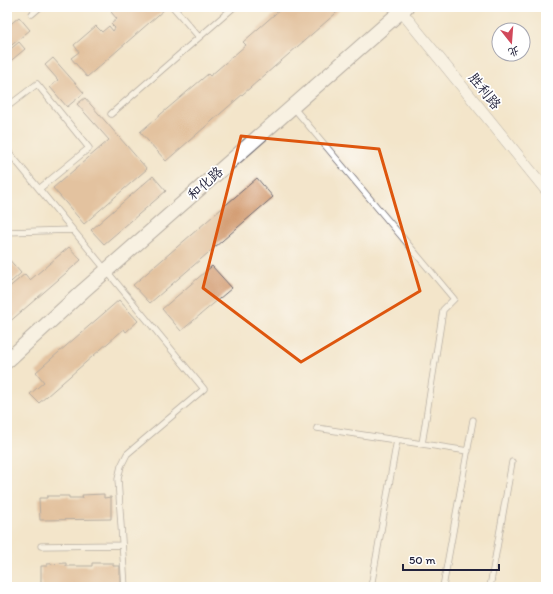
<svg xmlns="http://www.w3.org/2000/svg" width="553" height="594" font-family="Itim,'LXGW WenKai TC',sans-serif">
  <style>
    .building { fill: #d0976b }
    .lines { fill: none; stroke-linecap: round; stroke-linejoin: round }
    .service-casing { stroke: #6b666d; stroke-width: 7 }
    .minor-casing { stroke: #6b666d; stroke-width: 12 }
    .tertiary-casing { stroke: #6b666d; stroke-width: 16 }
    .service { stroke: #fff; stroke-width: 5.5 }
    .minor { stroke: #fff; stroke-width: 11 }
    .tertiary { stroke: #fff; stroke-width: 14 }
    .marked { fill: none; stroke: #de560e; stroke-width: 3; stroke-linejoin: round }
    .labels { text-anchor: middle; stroke-width: 3.5; stroke-linejoin: round; paint-order: stroke }
    .street-label { font-size: 14px; fill: #22223b; stroke: #fff }
  </style>
  <rect width="100%" height="100%" fill="#fff"/>
  <filter id="ink" filterUnits="userSpaceOnUse"><feTurbulence type="fractalNoise" baseFrequency=".025" numOctaves="2"/><feDisplacementMap in="SourceGraphic" scale="8" xChannelSelector="R" yChannelSelector="G"/><feConvolveMatrix kernelMatrix="1 2 1 2 8 2 1 2 1" color-interpolation-filters="sRGB"/></filter>
  <filter id="wash" filterUnits="userSpaceOnUse"><feTurbulence type="fractalNoise" baseFrequency=".012" numOctaves="4" result="noise"/><feDisplacementMap in="SourceGraphic" scale="16" xChannelSelector="R" yChannelSelector="G"/><feGaussianBlur stdDeviation="0.9" result="paint"/><feColorMatrix in="noise" values="0 0 0 0 0 0 0 0 0 0 0 0 0 0 0 0 0 1.4 0 .05"/><feComposite in="paint" operator="in"/></filter>
  <g filter="url(#wash)">
    <rect width="100%" height="100%" fill="#f3e5cb"/>
    <g id="blocks">
      <path class="building" d="M117,7H164L165,9L87,77L71,58L79,52L74,45L96,26L102,32L109,26L113,31L115,28L111,24L117,19L111,12Z
        M283,7H343L166,161L140,132L208,74L210,76L246,45L243,42Z
        M19,17L30,30L7,49V27Z
        M19,42L25,49L7,64V52Z
        M53,58L84,93L67,107L50,87L58,80L45,65Z
        M85,98L147,169L84,224L53,188L109,140L77,104Z
        M153,176L166,191L104,244L91,230Z
        M257,178L273,197L150,303L133,285Z
        M69,247L81,260L7,324V289L25,274L30,280Z
        M7,257L21,273L11,282L7,277Z
        M212,266L232,288L181,331L162,309Z
        M119,300L138,321L126,332L124,329L39,403L30,394L44,382L36,372Z
        M104,494V498L111,497V519L40,520L39,498H47V496H69V498H83L82,495Z
        M66,563V566H92V563H113V566H120V587H41V566H47V564Z"/>
    </g>
  </g>
  <g filter="url(#ink)">
    <use href="#blocks" fill-opacity="0" stroke="#6b666d" stroke-width="1"/>
    <g class="lines">
      <defs>
        <path id="service" d="M173,7L199,37
          M32,14L40,7
          M7,107L37,84L89,148L39,189
          M293,107L454,299L443,310L422,444
          M111,114L234,7
          M7,150L204,389L127,454L121,466L118,479L125,587
          M7,232L72,230
          M317,428L468,451
          M41,546L122,545
          M371,587L397,440
          M443,587L473,420
          M490,587L512,462"/>
        <path id="minor" d="M401,11L546,190"/>
        <path id="tertiary" d="M7,361L83,291L406,7"/>
      </defs>
      <use href="#service" class="service-casing"/>
      <use href="#minor" class="minor-casing"/>
      <use href="#tertiary" class="tertiary-casing"/>
      <use href="#service" class="service"/>
      <use href="#minor" class="minor"/>
      <use href="#tertiary" class="tertiary"/>
    </g>
  </g>
  <path d="M0 0H553V594H0ZM241,136L379,149L420,291L301,362L203,288Z" fill="#f3e5cb" fill-opacity=".55" fill-rule="evenodd"/>
  <path class="marked" d="M241,136L379,149L420,291L301,362L203,288Z"/>
  <g class="labels">
    <g class="street-label">
      <text transform="translate(485 91) rotate(51)" y="5">胜利路</text>
      <text transform="translate(205 183) rotate(-42)" y="5">和化路</text>
    </g>
  </g>
  <rect width="553" height="594" fill="none" stroke="#fff" stroke-width="24"/>
  <g transform="translate(511 42) rotate(163)"><circle r="19" fill="#ffffff" stroke="#a7a7b1"/>
  <path d="M0-3L7 15L0 10L-7 15Z" fill="#d1495b"/>
  <text y="-6" font-size="11" font-weight="bold" text-anchor="middle" fill="#22223b">北</text>
  </g>
  <path d="M403 564v6h96v-6" fill="none" stroke="#22223b" stroke-width="2"/>
  <text x="409" y="564" font-size="12" fill="#22223b" stroke="#ffffff" stroke-width="3" paint-order="stroke">50 m</text>
</svg>
